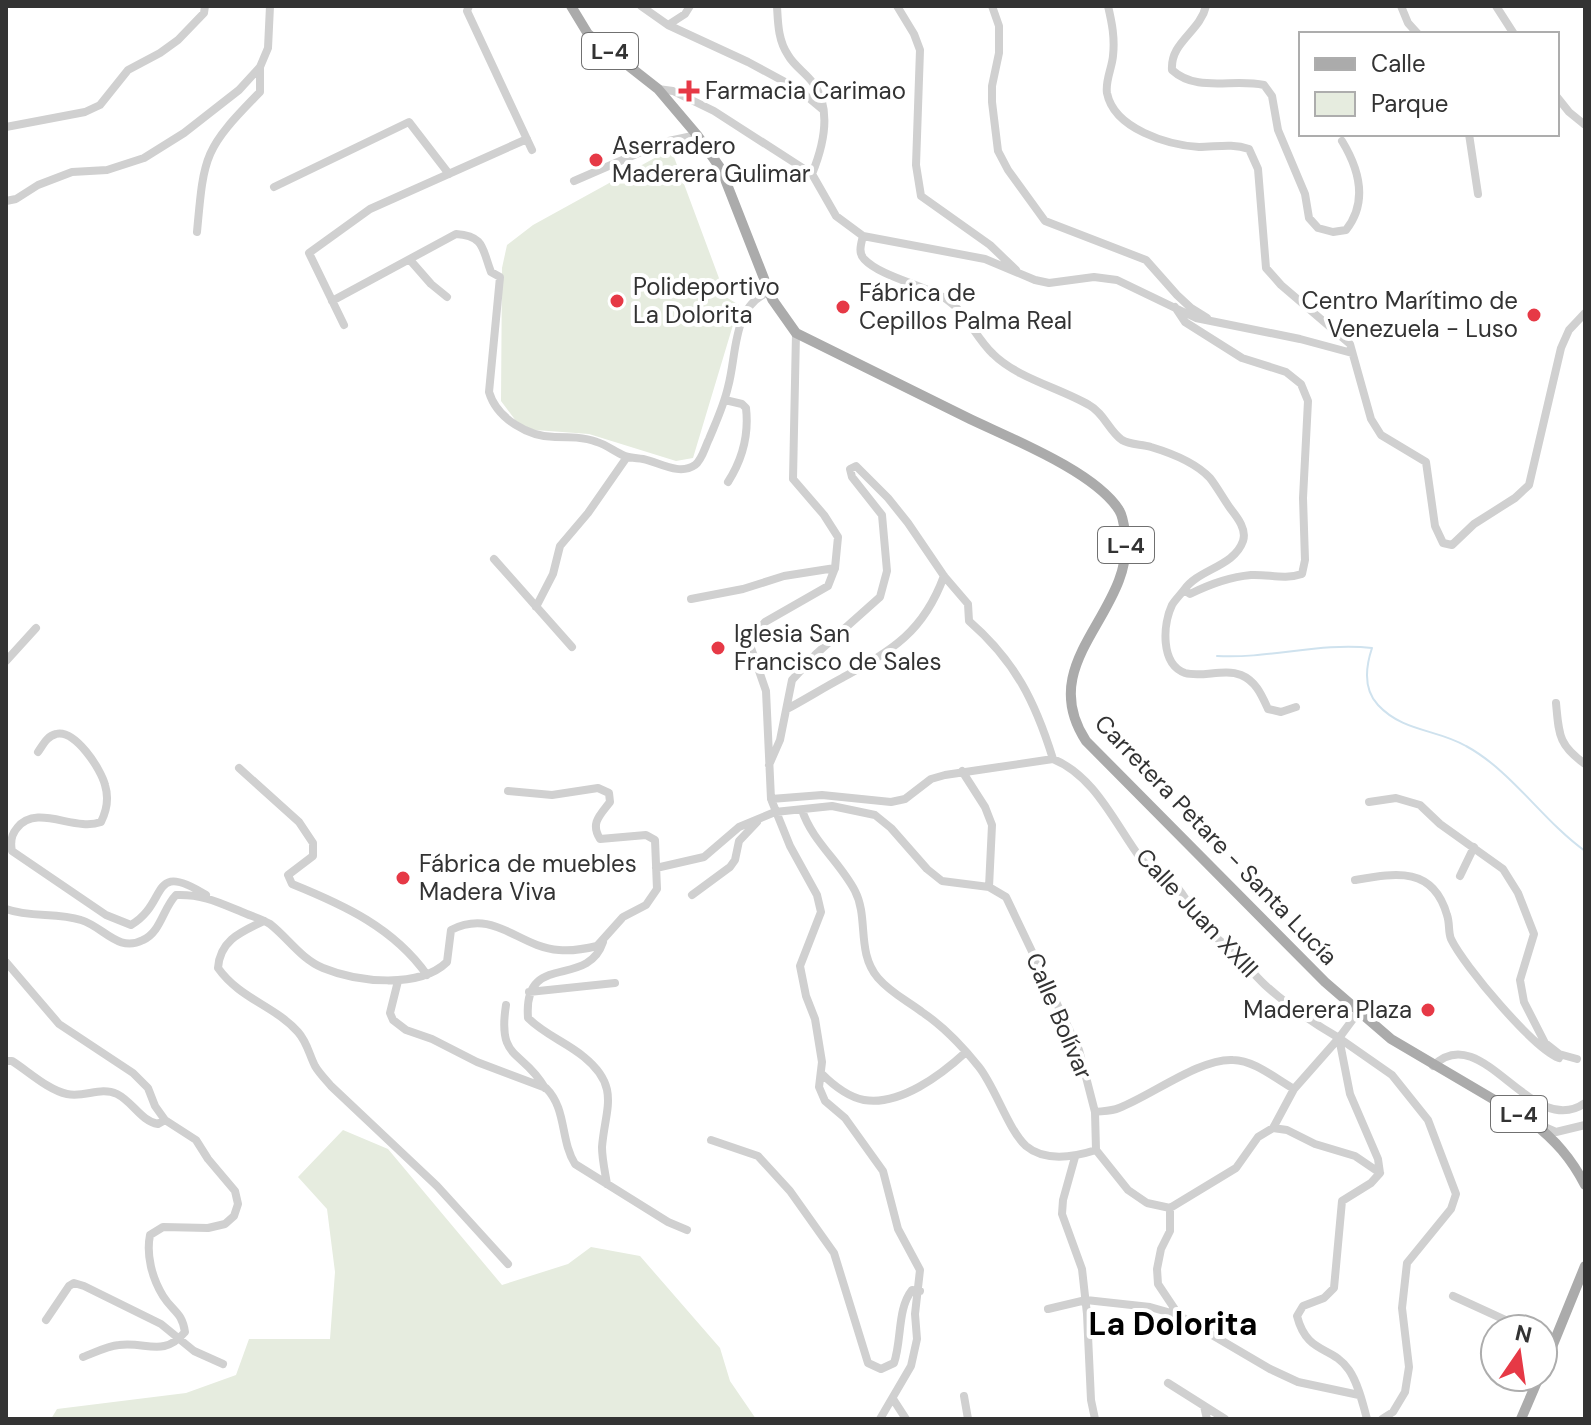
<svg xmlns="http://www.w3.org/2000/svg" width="1591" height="1425" font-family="'DM Sans',sans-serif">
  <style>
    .green { fill: #e6ecdf }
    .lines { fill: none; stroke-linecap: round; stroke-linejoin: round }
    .stream { stroke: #cfe2ee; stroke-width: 2 }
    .minor { stroke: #d0d0d0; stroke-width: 8 }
    .major { stroke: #ababab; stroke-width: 10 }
    .poi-dot { fill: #e63946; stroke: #fff; stroke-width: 3 }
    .labels { text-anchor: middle; stroke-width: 8; stroke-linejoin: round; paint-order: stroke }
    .shield { fill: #fff; stroke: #707070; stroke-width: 2 }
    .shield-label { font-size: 22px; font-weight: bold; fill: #333 }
    .poi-label { font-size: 24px; fill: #333; stroke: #fff; text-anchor: start }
    .street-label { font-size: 24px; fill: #333; stroke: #fff }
    .district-label { font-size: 32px; font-weight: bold; fill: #000; stroke: #fff }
  </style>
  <rect width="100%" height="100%" fill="#fff"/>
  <path class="green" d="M671,149L726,297L739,305L693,458L676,461L589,434L522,429L501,401L502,268L507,245L533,225Z
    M343,1130L388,1149L502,1285L568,1264L591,1247L640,1256L720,1348L730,1381L756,1419H51L57,1409L186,1393L236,1375L249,1339H330L335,1272L327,1209L298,1177Z"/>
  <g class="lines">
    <path class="stream" d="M1217,656C1270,659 1320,642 1372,648C1366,666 1363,689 1378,705C1403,732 1437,729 1466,746C1512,771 1542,820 1585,851"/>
    <path class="minor" d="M469,6L467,11L532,150
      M641,6L668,25L685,14L690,6
      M777,6C778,23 778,40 788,55C794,66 806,73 813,83C833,110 823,147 812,174
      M897,6L914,34L920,50L916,165L921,196L990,245L1016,270
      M992,6L999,26V53L992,86V102L998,151L1008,170L1045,221L1146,260L1177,295L1191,308L1207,318
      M1108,6C1112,23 1115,38 1113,56C1112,68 1105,81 1107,93C1114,129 1168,145 1199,147C1216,147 1232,143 1249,149L1258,169L1266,268L1281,285L1350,344L1371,419L1381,435L1426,462L1435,526L1443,543L1452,545L1474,524L1515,498L1529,485L1561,348L1569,330L1585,313
      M1206,6C1200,32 1170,42 1172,70C1197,93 1233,78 1264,85L1272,96L1278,130L1305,194L1309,218L1318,228L1333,232L1346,230C1368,202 1359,169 1342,141
      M1401,6L1408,23L1418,34
      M1496,6L1514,34
      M668,25L748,62L798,89L822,109
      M658,89L673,91L714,111L812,174L836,216L863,236L985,259L1035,280L1049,283L1094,277L1117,280L1196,318L1300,339L1352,353
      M1557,97L1569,112L1585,125
      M6,127L85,112L100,105L128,70L160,53L178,40L204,13L205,6
      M1469,134L1478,194
      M574,181L664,142L697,135
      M274,187L409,122L449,174
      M6,201L16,199L38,185L72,172L107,170L144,158L184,133L239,90L260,67L268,48L270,6
      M197,232C204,154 204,149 260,92V67
      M863,236C861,244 858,253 864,259C881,277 924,285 946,299C967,313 975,337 993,354C1017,378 1060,388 1089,405C1104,413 1109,431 1122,440C1130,445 1142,444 1151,447C1171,453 1195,462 1210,478C1217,487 1223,498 1230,508C1237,517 1247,529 1243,541C1234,567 1198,569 1184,590L1190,594C1210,584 1229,577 1251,575C1269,574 1284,580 1302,574L1305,560L1303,498L1308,401L1301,384L1286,372L1242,358L1185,322L1175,307
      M410,260L431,284L447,297
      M332,301L456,234C485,236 482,249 491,272L500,277L489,392C497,419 529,437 555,437C569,437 584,437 597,442C607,445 615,452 625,456C630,458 636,458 643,459C659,462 679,476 695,465C702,460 705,447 709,439C716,422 724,405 728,387C737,355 732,306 769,292
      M344,325L309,253L370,209L527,139
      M796,333L793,479L824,515L838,537L835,568L828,586L765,622L756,633L750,645L766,691L771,799L790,846L817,895L821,912L800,966L806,996L815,1019L822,1062L819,1087L825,1101L845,1118L883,1171L898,1229L920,1270L915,1314L917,1339L911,1366L880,1419
      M725,400L742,404L746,408C749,434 742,460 728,482
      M494,559L572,647
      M1184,590C1180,595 1175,600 1172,605C1163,624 1160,664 1185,673C1202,678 1224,668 1241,675C1256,681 1262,696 1268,709L1281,712L1296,707
      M691,599L743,589L784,576L835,568
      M536,607L553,574L560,546L588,513L627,457
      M6,661L36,628
      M1556,703C1559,734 1558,745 1585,764
      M787,709C806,699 823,688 842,678C892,650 923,633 944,576
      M38,752C43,745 47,736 56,734C75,729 101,769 105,785C109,798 107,810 101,822C74,832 37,803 17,828C11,835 10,842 12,851L106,915L131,925C169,903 149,859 206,895
      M769,765L780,740L792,680L816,654L880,597L887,571L882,515L852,477L850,469L856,466L888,498L908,523L944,576L968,604L969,621C1015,661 1035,701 1053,759
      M239,768L299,822L313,843V856L288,875L292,884C344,905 394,928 427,975
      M962,771L985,807L992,825L989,887
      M771,799L822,795L891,802L905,799L931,779L945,775L1053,759C1095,776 1115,824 1141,859C1149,870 1165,875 1175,885C1187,897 1192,913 1203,925C1213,936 1224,944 1235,953C1245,963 1254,975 1265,985C1287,1005 1313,1023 1339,1038L1350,1094L1378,1159L1380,1173L1371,1183L1342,1201L1334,1288L1324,1298L1303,1306L1297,1316C1307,1355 1332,1345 1349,1370C1358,1383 1363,1404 1367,1419
      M1369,802L1396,798L1420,805L1440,824L1503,869L1518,893L1534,934L1520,980L1524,1002L1545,1043L1559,1054L1577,1059
      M802,810C812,841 840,862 855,891C869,918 856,952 878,978C891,993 906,1000 922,1012C943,1026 963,1047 979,1067C995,1087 1009,1131 1026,1146C1045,1162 1074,1157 1096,1150
      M656,868L704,857L739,827L775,812L832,806L875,815L891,828L927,869L942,881L989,887L1006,897L1079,1050L1095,1112L1096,1150L1128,1190L1147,1203L1170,1208L1236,1168L1258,1137L1273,1128L1287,1130L1315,1144L1355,1156L1380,1173
      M1460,876L1474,847
      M1355,880C1396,873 1433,866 1447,915C1450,923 1448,932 1451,939C1464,966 1533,1048 1559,1058
      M692,895L730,867L735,860L739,841L757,822
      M6,909C31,918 57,912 81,920C104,927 118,953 143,940C161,932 163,908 176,895C202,894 218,902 242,912C251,916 262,919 270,924C288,938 301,959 323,968C357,982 419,989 447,962L451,930C495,908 518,947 559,950C571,951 585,949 597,946L623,917L646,905L657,889L655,840L646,835L600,839C590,823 600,815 610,802L609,793L598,788L552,795L508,791
      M264,921C241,932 220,940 218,968C240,999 275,1006 298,1032C307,1042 309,1054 315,1066C319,1073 326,1080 331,1086L437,1186L508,1264
      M603,942C587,990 523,950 528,1018C545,1035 566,1042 584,1057C621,1087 605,1109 602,1147C602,1159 605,1172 607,1184
      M6,962L59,1024L133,1073L148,1088L155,1106L165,1120L196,1140L208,1159L235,1191L238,1204L234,1216L225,1224L208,1228L163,1227L150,1235C146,1255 152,1278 163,1296C173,1312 182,1312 185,1332C163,1358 146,1341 119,1345C107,1346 94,1353 83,1357
      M398,981L390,1013L393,1020L406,1030L432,1039L477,1062L546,1088C567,1109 560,1140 575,1164L668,1222L687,1230
      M529,992L615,983
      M506,1005C497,1062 523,1049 545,1088
      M1359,1011L1339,1038L1392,1075L1428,1120L1456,1194L1451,1209L1407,1263L1402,1308L1409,1367L1405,1392L1393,1412L1382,1419
      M6,1061H12C28,1071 48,1090 67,1094C85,1098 100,1086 117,1094C133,1102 141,1121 158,1124L165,1120
      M1433,1066C1482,1017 1531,1141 1585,1103
      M821,1073C832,1084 848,1097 864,1100C900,1106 941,1075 966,1052
      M1095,1112C1103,1111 1112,1111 1119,1108C1151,1096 1200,1058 1233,1060C1254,1060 1276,1079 1294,1089
      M1540,1125L1556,1132L1585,1125
      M1273,1128L1294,1089L1339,1038
      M711,1140L758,1156L790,1191L834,1253L868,1363L881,1369L894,1363C902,1340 897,1309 912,1290L920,1291
      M1075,1157L1063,1200L1062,1214L1082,1269L1087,1314L1091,1400L1095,1419
      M1170,1208V1231L1161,1249L1157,1269L1158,1284L1178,1314
      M1453,1296L1525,1329
      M1048,1309L1086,1300L1150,1307L1178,1315L1270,1369L1298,1382L1359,1395
      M46,1320L69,1286L74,1283L84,1286L161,1324L194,1351L223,1364
      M1168,1383L1225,1419
      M964,1396L968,1419
      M893,1399L906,1419
      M1204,1406L1207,1419"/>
    <path class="major" d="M571,6L588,34L658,89L697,135L721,169L772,299L796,333C854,362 912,390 970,419C1012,439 1095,472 1119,510C1123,516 1124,525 1125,533C1136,612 1033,660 1086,741L1325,982L1391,1039L1532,1122C1555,1140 1571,1158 1585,1185
      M1543,1369L1585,1266
      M1521,1419L1539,1377"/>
  </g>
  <g class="poi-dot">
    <path d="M685 79h8v8h8v8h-8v8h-8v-8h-8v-8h8z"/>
    <circle cx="596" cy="160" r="8"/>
    <circle cx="617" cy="301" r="8"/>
    <circle cx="843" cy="307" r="8"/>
    <circle cx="1534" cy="315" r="8"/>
    <circle cx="718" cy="648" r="8"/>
    <circle cx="403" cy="878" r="8"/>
    <circle cx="1428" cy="1010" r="8"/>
  </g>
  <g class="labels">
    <g class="shield">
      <rect x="582" y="33" width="56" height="36" rx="6"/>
      <rect x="1098" y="527" width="56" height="36" rx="6"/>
      <rect x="1491" y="1096" width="56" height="36" rx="6"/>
    </g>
    <g class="shield-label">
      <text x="610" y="59">L-4</text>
      <text x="1126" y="553">L-4</text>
      <text x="1519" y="1122">L-4</text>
    </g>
    <g class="poi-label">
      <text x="705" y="99">Farmacia Carimao</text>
      <text x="612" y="154">Aserradero<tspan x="612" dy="28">Maderera Gulimar</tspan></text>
      <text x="633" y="295">Polideportivo<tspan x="633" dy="28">La Dolorita</tspan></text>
      <text x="859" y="301">Fábrica de<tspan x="859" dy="28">Cepillos Palma Real</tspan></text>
      <text x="1518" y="309" text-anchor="end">Centro Marítimo de<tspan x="1518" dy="28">Venezuela - Luso</tspan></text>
      <text x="734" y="642">Iglesia San<tspan x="734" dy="28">Francisco de Sales</tspan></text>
      <text x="419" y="872">Fábrica de muebles<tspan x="419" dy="28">Madera Viva</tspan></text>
      <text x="1412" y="1018" text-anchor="end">Maderera Plaza</text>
    </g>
    <g class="street-label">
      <text transform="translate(1216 840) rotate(46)" y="8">Carretera Petare - Santa Lucía</text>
      <text transform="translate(1197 913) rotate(47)" y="8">Calle Juan XXIII</text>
      <text transform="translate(1059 1016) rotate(67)" y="8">Calle Bolívar</text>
    </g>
    <g class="district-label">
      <text x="1173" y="1335">La Dolorita</text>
    </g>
  </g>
  <rect width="1591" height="1425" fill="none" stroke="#333333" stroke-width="16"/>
  <rect x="1299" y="32" width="260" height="104" fill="#ffffff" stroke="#adadad" stroke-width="2"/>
  <rect x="1315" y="58" width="40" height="12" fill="#ababab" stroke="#adadad" stroke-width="2"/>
  <text x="1371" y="72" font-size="24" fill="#333333">Calle</text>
  <rect x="1315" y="92" width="40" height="24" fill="#e6ecdf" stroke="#adadad" stroke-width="2"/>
  <text x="1371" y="112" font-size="24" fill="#333333">Parque</text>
  <g transform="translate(1519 1353) rotate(13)"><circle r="38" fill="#ffffff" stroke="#adadad" stroke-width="2"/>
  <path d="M0-6L14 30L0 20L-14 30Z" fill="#e63946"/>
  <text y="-12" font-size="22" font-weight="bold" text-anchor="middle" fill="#333333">N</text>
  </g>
</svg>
